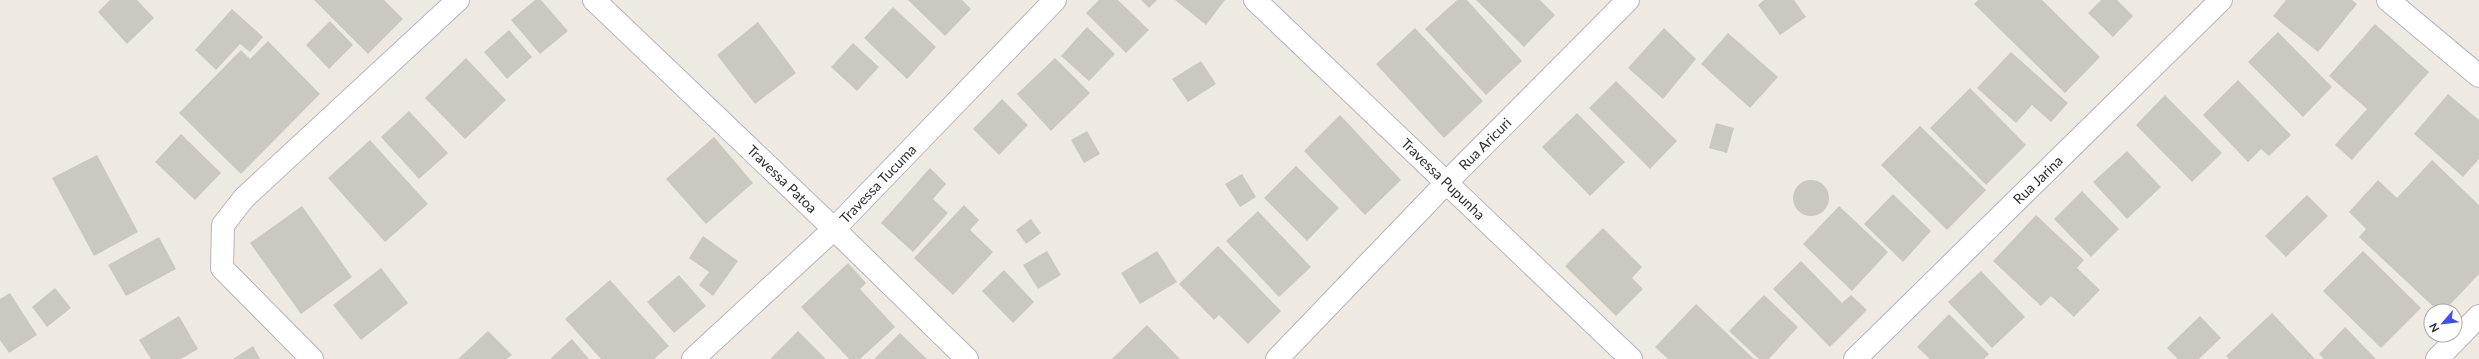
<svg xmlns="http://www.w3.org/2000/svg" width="2479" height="359" font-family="Lato,sans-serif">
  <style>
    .building { fill: #cbc8bf }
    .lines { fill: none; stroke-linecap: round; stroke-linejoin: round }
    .street-casing { stroke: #b4b5c1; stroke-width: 24 }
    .secondary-casing { stroke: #b4b5c1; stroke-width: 24 }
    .street { stroke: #fff; stroke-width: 22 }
    .secondary { stroke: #fff; stroke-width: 22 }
    .labels { text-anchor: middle; stroke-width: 3; stroke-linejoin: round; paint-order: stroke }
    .street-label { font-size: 14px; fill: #2e2e2e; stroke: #fff }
  </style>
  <rect width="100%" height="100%" fill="#efeae1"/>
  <path class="building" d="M110,0H137L154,18L127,44L98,12Z
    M314,0H384L403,19L368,54Z
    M535,0H541L568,31L540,54L511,20Z
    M908,0H962L971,9L945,36Z
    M1099,0H1118L1149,30L1126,53L1086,13Z
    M1141,0H1157L1149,8Z
    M1175,0H1225L1206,25Z
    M1457,0H1467L1522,61L1486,95L1425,29Z
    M1476,0H1540L1555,15L1524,47Z
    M1764,0H1794L1806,17L1780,35L1758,5Z
    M1978,0H2042L2100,57L2065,93L1974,4Z
    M2101,0H2117L2133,16L2113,37L2088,13Z
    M2286,0H2352L2357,4L2318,52L2273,16Z
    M893,7L936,47L907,79L864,38Z
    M232,9L263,37L250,52L240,44L216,70L195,50Z
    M330,21L353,45L329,69L306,45Z
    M758,22L796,73L755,104L717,55Z
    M2375,24L2429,72L2352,160L2335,145L2367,109L2329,76Z
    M1087,27L1115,54L1089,81L1061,56Z
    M1415,28L1483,101L1444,138L1376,64Z
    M1664,28L1696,59L1663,99L1628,68Z
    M509,30L532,57L507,79L484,52Z
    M2278,32L2332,87L2303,117L2248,62Z
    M1728,33L1778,77L1750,108L1701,64Z
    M268,41L320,94L241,174L179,113L241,50L250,59Z
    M853,43L879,67L857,91L831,67Z
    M2011,52L2068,103L2051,122L2032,105L2016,123L1977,88Z
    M466,58L506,100L465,139L425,98Z
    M1055,58L1090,93L1051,131L1017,94Z
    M1201,61L1216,84L1188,102L1172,79Z
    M2238,80L2291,135L2269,156L2261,149L2248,162L2203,115Z
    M1616,81L1677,141L1650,169L1589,108Z
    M1970,88L2026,145L1986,185L1930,128Z
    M2448,94L2479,120V159L2463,177L2414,134Z
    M2165,95L2222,153L2192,182L2136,125Z
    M1002,99L1028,125L999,155L973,129Z
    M409,111L448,153L419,179L381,137Z
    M1577,113L1625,162L1590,196L1542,147Z
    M1340,115L1401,180L1365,215L1304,151Z
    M1716,123L1734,128L1727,153L1709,148Z
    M1920,126L1986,190L1947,230L1881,165Z
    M1087,131L1100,154L1084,163L1071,140Z
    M181,134L221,173L195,200L155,162Z
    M714,137L753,183L706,224L666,179Z
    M370,140L428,204L385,242L328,178Z
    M2127,151L2161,187L2127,219L2093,182Z
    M97,155L138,232L94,256L52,178Z
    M2432,160L2479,205V274L2444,311H2438L2359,237L2366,229L2349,212L2378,180L2397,198Z
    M1296,166L1339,208L1307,241L1264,198Z
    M930,168L946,184L933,199L948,213L913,252L881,223Z
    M1242,174L1256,197L1240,207L1225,184Z
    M1793 198a18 18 0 1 1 36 0a18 18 0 1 1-36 0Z
    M2082,191L2119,229L2091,257L2054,219Z
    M1893,194L1931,231L1903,262L1864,224Z
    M2307,195L2328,216L2286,257L2265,236Z
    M964,205L979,220L970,230L993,252L953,295L914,258Z
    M302,206L352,277L301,314L250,243Z
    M1839,206L1888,252L1852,291L1803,244Z
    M1258,211L1311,267L1279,297L1226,241Z
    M2036,215L2084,260L2077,268L2100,290L2074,317L2051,296L2041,306L1993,261Z
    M1031,219L1041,233L1026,244L1016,230Z
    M1603,228L1642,267L1632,278L1643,289L1616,316L1565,266Z
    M703,236L738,261L713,296L699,285L709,272L689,258Z
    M159,237L176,269L126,296L108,265Z
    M1218,246L1281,311L1248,344L1219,315L1214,320L1179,284Z
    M1047,251L1061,275L1038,289L1023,265Z
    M1157,251L1177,282L1140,304L1121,273Z
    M2363,251L2421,308L2381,348L2323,291Z
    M1801,261L1842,303L1851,295L1867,310L1830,347L1773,289Z
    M848,263L866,283L860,289L895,327L860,359H849L801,307Z
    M381,268L408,303L361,340L333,305Z
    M1004,270L1034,302L1013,323L982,291Z
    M1981,271L2025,317L1992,348L1948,302Z
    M679,275L706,306L674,333L647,302Z
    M610,280L669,346L654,359H601L565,319Z
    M55,288L71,308L47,327L32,307Z
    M10,293L37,335L9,353L0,340V299Z
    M1764,295L1798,327L1769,359H1759L1729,331Z
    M1696,304L1754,359H1668L1655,347Z
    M2272,313L2315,359H2229L2226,356Z
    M1949,314L1989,354L1984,359H1930L1917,347Z
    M179,316L198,349L181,359H151L139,340Z
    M2200,316L2221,338L2199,359H2178L2167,348Z
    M1147,325L1180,359H1112Z
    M2345,327L2376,359H2324L2319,354Z
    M488,331L512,355L507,359H458Z
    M798,331L826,359H770Z
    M900,333L927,359H874Z
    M572,339L589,359H550Z
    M253,346L260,359H233Z"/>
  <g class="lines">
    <defs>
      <path id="street" d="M594,0L834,229L967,359
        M1255,0L1631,359
        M2388,0L2479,76
        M312,359L222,268L223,225L244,198L458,0
        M693,359L834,229L1055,0
        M1277,359L1447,182L1628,0
        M1855,359L2221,0"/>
      <path id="secondary" d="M2437,359L2479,316"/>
    </defs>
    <use href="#street" class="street-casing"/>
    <use href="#secondary" class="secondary-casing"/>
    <use href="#street" class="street"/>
    <use href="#secondary" class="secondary"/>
  </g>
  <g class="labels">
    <g class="street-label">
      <text transform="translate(1485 144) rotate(-45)" y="5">Rua Aricuri</text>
      <text transform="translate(782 179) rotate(44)" y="5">Travessa Patoa</text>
      <text transform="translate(1443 179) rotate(44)" y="5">Travessa Pupunha</text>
      <text transform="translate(2038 180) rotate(-44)" y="5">Rua Jarina</text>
      <text transform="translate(878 184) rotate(-46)" y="5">Travessa Tucuma</text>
    </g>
  </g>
  <g transform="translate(2443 323) rotate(242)"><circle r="19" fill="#ffffff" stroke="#ababab"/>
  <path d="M0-3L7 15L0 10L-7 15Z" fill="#424dfa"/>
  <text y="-6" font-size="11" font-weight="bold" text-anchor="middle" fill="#2e2e2e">N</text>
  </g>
</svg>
